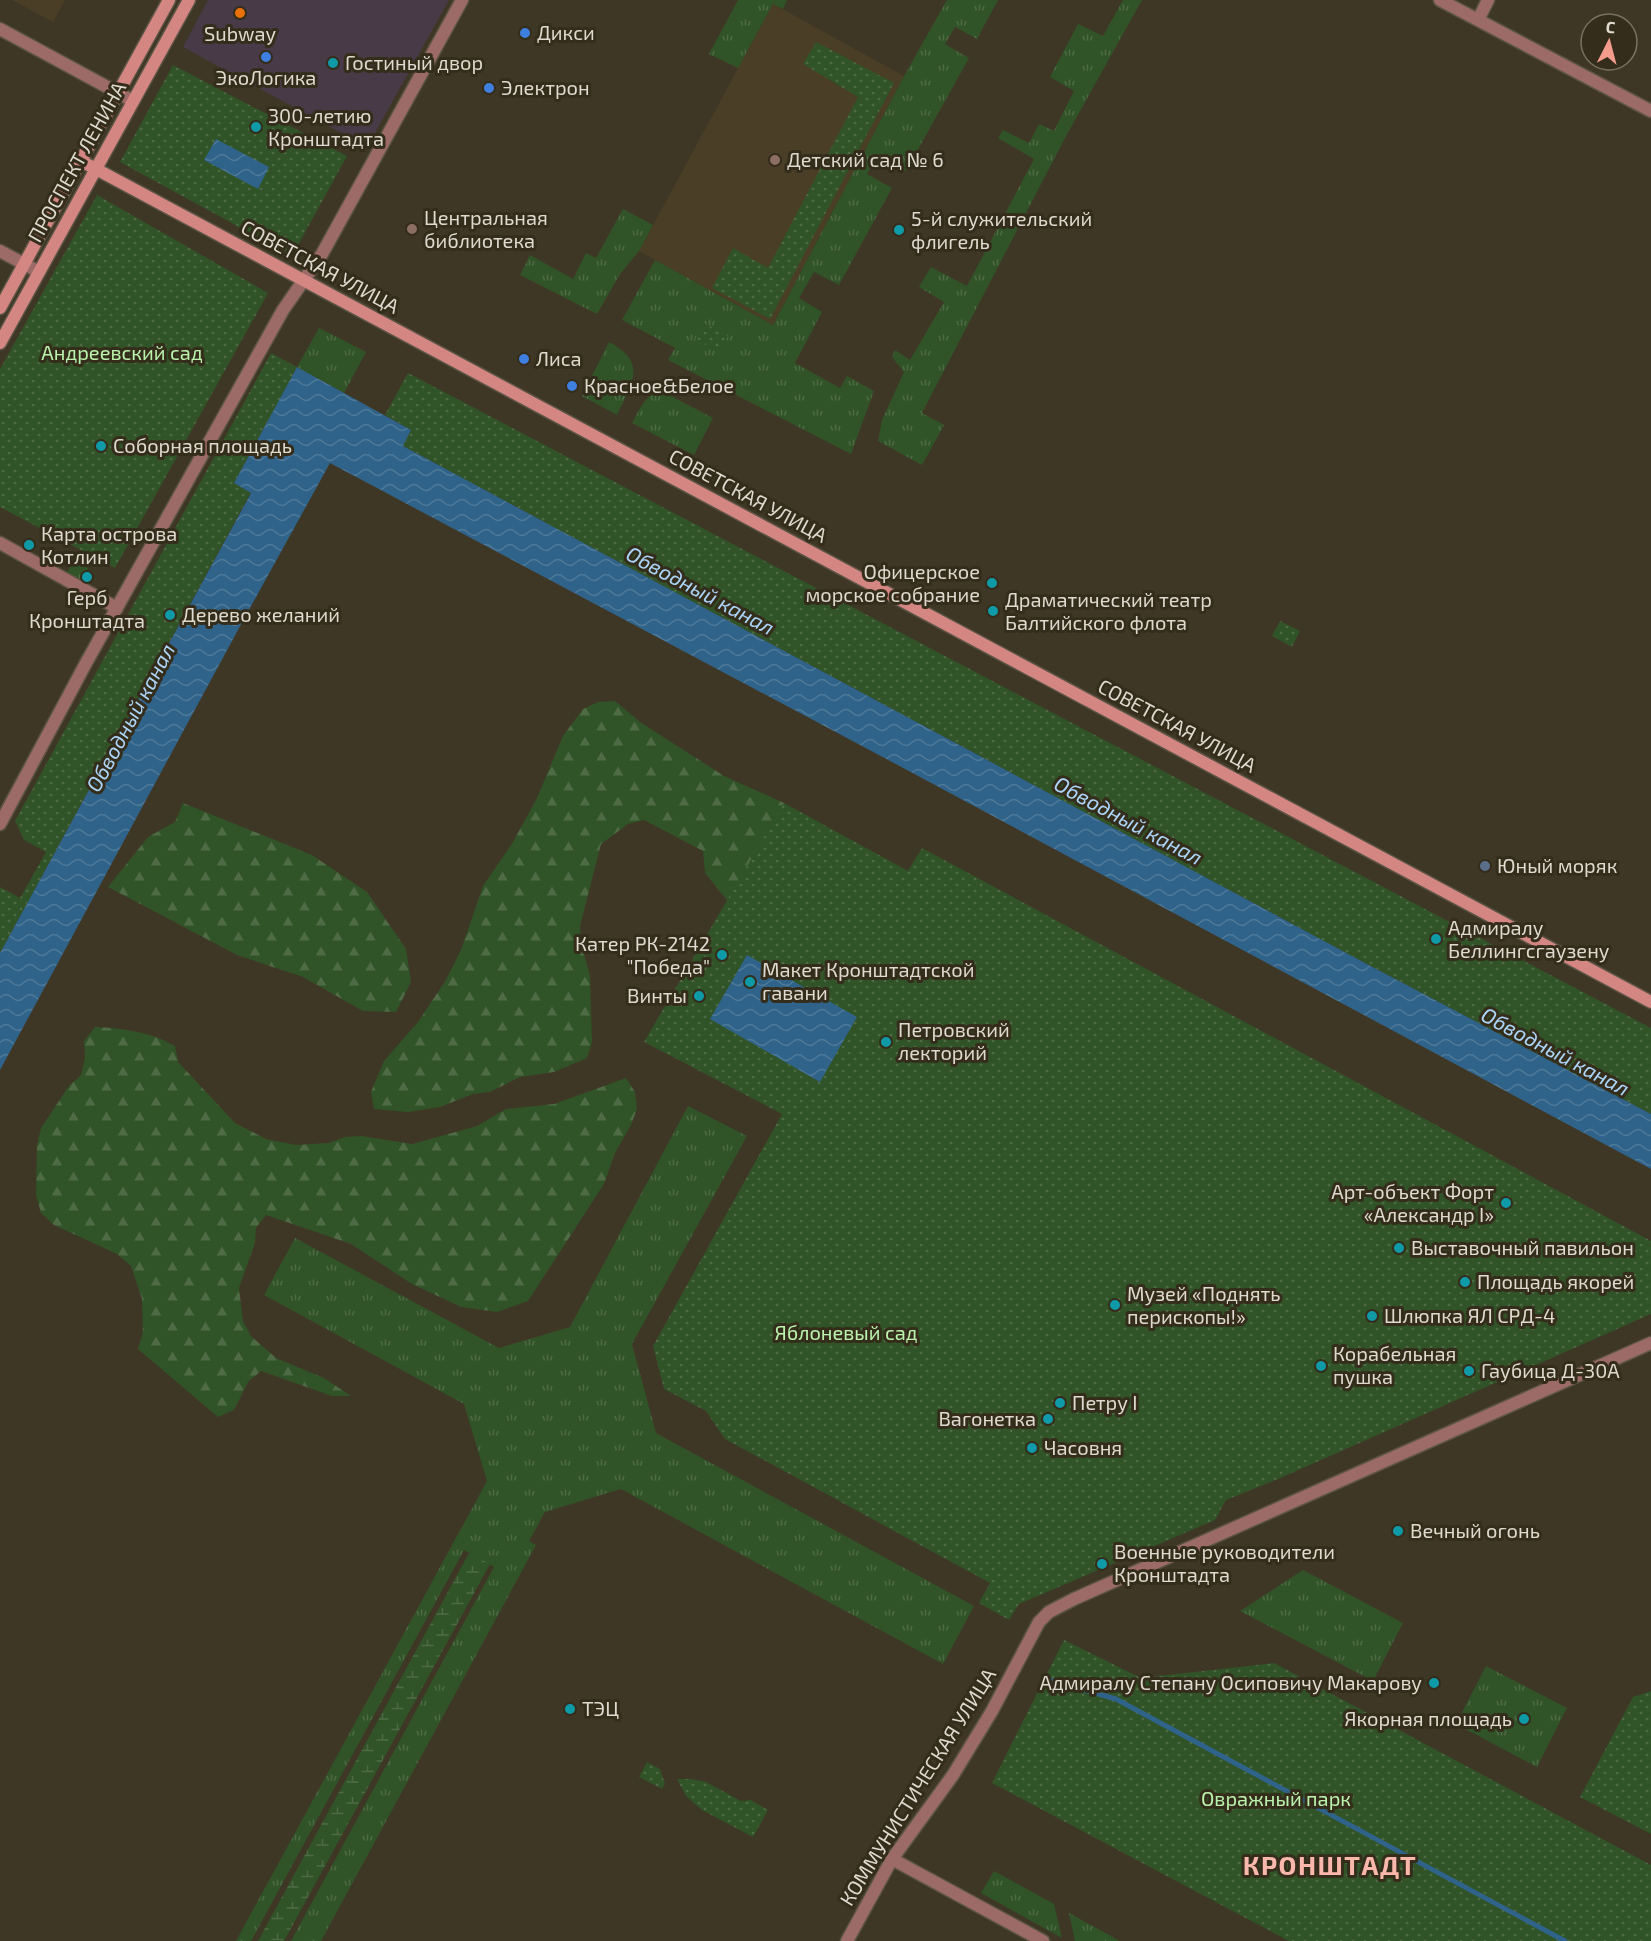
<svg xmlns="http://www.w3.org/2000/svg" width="1651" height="1941" font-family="'Exo 2',sans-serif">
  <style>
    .commercial { fill: #493a47 }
    .built { fill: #4a3e26 }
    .grass { fill: url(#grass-tufts) }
    .forest { fill: url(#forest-firs) }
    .wetland { fill: url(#wetland-marsh) }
    .park { fill: url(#park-dots) }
    .water { fill: url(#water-waves) }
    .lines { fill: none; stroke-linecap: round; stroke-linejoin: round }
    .stream { stroke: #306389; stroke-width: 5 }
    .street-casing { stroke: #5c5444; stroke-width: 15 }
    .secondary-casing { stroke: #5c5444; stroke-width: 15 }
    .street { stroke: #9c6b68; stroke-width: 12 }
    .secondary { stroke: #d48682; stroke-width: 12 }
    .food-dot { fill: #e8710a; stroke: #352d1b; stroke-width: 2 }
    .shop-dot { fill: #3f7fe0; stroke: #352d1b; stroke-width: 2 }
    .culture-dot { fill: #0f9aa8; stroke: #352d1b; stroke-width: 2 }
    .education-dot { fill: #8d6e63; stroke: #352d1b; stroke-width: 2 }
    .service-dot { fill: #5c6f8a; stroke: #352d1b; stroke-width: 2 }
    .labels { text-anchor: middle; stroke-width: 6; stroke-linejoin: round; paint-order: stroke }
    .poi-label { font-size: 20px; fill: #dfdacf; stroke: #352d1b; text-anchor: start }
    .street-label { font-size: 20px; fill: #dfdacf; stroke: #352d1b }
    .park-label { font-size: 20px; fill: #baf3ac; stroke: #352d1b }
    .water-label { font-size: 21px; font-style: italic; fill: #abd6fa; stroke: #352d1b }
    .district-label { font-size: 26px; font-weight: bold; letter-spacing: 1.5px; fill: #fab7ab; stroke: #352d1b }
  </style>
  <defs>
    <pattern id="grass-tufts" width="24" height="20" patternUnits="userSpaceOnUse" patternTransform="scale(1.5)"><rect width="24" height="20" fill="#305327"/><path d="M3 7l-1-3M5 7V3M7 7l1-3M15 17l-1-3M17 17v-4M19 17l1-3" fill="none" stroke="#4e6b45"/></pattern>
    <pattern id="forest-firs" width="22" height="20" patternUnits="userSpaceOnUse" patternTransform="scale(1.5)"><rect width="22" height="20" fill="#305327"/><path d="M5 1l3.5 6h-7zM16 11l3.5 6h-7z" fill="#4e6b45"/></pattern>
    <pattern id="wetland-marsh" width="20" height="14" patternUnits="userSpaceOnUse" patternTransform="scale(1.5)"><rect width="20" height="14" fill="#305327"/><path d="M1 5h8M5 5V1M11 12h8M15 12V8" fill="none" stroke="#4e6b45"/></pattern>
    <pattern id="park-dots" width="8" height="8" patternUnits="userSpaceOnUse" patternTransform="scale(1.5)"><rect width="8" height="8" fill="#305327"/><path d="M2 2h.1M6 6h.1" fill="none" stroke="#4e6b45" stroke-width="1.8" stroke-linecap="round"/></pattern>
    <pattern id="water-waves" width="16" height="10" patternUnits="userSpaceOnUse" patternTransform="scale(1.5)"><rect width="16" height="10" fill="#306389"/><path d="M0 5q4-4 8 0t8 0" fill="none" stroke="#4e7999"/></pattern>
  </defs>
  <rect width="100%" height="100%" fill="#3f3725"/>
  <path class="commercial" d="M208,0H449L367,147L183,47Z"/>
  <path class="built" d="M12,0H65L53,22Z
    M773,4L904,76L773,325L639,251Z"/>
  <path class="grass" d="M738,0H787L783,9L773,4L738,68L709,54Z
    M947,0H998L977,39L955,27L945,44L969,58L906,171L877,155L867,174L892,188L839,285L814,272L799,298L822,312L795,363L840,388L847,376L874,391L851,454L668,360L675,348L622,320L655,260L773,325L904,76Z
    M1123,0H1142L1065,138L922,413L944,425L922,465L878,441L882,420L904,372L892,357L895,350L910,360L944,302L919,287L931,267L967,286L1034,159L998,138L1003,130L1029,143L1039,124L1054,131L1074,91L1050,77L1078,24L1103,36Z
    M623,209L653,225L639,251L620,274L597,314L520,275L530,255L573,279L586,253L596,258Z
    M319,328L366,352L344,393L297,367Z
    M609,342C649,363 631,384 617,415L582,396Z
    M656,393L671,396L713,418L694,455L632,423C639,411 643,398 656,393Z
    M74,560L88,568L80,582L66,574Z
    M688,1106L747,1136L632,1344L656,1433L974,1606L943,1664L621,1489L545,1512L529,1541L536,1545L321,1941H291L494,1567L464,1550L251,1941H236L487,1481L464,1404L264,1295L295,1238L499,1348L570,1327Z
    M1303,1570L1403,1623L1373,1681L1240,1611Z
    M1486,1666L1567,1708L1537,1767L1456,1724Z
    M994,1871L1054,1904L1062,1938L981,1893Z
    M1069,1913L1120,1941H1075Z"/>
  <path class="forest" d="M615,701L640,722L724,776L784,803L789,831L756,907L727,900L705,873L703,851L644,820L628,824L601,844L580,926L581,943L590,976L592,1042L587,1058L554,1072L520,1077L490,1092L473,1094L440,1107L408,1112L374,1109L371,1092L384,1061L418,1022L446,980L461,950L483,886L513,842L537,798L563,736L583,709L598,702Z
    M183,803L312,855L367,892L406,949L411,982L396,1012L363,1011L303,977L237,955L108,887L148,837L175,822Z
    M95,1027C122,1028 151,1032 175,1046L178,1062L235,1123L266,1139L296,1145L329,1143L345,1137L361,1136L412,1144L477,1126L506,1109L554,1104L626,1078L635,1092L637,1109L631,1125L615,1153L604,1184L528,1301L497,1312L461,1307L412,1284L351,1244L266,1215L256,1228L255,1243L239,1288L243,1321L251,1336L276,1358L324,1378L351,1396H332L261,1371L248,1382L234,1410L218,1417L138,1349L143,1332L142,1299L131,1266L117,1254L54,1225L41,1213L36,1195L37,1145L41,1128L69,1086L81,1075L85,1058L84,1041Z"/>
  <path class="wetland" d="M469,1553L490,1564L284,1941H258Z"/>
  <path class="park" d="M816,42L894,83L770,319L712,288L733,248L768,268L858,97L803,64Z
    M173,65L347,156L292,256L120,162Z
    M97,195L268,293L115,568L0,507V369Z
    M704,323L728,336L719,352L695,339Z
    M271,353L297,367L234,483L251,492L0,953V887L20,898L46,852L24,840L15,821Z
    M408,373L1651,1028V1114L1365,963L403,446L411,430L385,415Z
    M1280,621L1300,631L1292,647L1272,636Z
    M784,803L908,871L922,848L1651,1241V1314L1278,1479L1226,1500L1215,1520L1019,1604L1009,1620L979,1603L990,1583L725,1439L706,1411L664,1389L653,1346L782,1114L644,1042Z
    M1064,1640L1141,1678L1274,1663L1651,1865V1941H1289L992,1783Z
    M1651,1691V1834L1580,1797L1633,1697Z
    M647,1762L660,1769L665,1784L662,1789L639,1777Z
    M677,1779H691L706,1782L741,1801L751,1800L768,1810L753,1837L702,1810L686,1796Z"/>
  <path class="water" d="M216,139L269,167L258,189L204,160Z
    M297,367L411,430L403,446L1365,963L1651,1114V1169L892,762L330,463L245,617L0,1070V953L251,493L234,483Z
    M747,955L857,1017L820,1082L710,1019Z"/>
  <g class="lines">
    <path class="stream" d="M1045,1679L1116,1699L1565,1941"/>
    <defs>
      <path id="street" d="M1440,0L1651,111
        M1478,20L1488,0
        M0,29L133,101
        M0,251L39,272
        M0,543L117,608
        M0,824L86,663L283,310L322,254L462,0
        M892,1859L1043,1941
        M847,1941L892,1859L953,1775L992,1711L1039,1622L1049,1612L1074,1599L1651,1343"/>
      <path id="secondary" d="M81,161L1651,1002
        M0,308L169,0
        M0,343L189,0"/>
    </defs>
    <use href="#street" class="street-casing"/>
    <use href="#secondary" class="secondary-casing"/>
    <use href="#street" class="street"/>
    <use href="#secondary" class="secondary"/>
  </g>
  <circle class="food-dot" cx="240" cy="13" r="6"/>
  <g class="shop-dot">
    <circle cx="525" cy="33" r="6"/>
    <circle cx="266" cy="57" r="6"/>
    <circle cx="489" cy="88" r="6"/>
    <circle cx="524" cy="359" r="6"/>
    <circle cx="572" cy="386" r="6"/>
  </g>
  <g class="culture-dot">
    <circle cx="333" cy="63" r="6"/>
    <circle cx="256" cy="127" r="6"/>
    <circle cx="899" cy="230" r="6"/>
    <circle cx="101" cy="446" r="6"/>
    <circle cx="29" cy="545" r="6"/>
    <circle cx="87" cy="577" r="6"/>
    <circle cx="992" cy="583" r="6"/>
    <circle cx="993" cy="611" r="6"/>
    <circle cx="170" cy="615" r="6"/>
    <circle cx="1436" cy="939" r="6"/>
    <circle cx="722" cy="955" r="6"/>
    <circle cx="750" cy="982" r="6"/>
    <circle cx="699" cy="996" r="6"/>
    <circle cx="886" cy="1042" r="6"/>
    <circle cx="1506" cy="1203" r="6"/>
    <circle cx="1399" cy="1248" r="6"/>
    <circle cx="1465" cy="1282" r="6"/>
    <circle cx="1115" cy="1305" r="6"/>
    <circle cx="1372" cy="1316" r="6"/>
    <circle cx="1321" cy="1366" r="6"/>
    <circle cx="1469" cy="1371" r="6"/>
    <circle cx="1060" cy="1403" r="6"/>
    <circle cx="1048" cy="1419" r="6"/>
    <circle cx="1032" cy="1448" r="6"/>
    <circle cx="1398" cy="1531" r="6"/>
    <circle cx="1102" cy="1564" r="6"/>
    <circle cx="1434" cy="1683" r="6"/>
    <circle cx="570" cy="1709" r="6"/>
    <circle cx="1524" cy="1719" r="6"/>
  </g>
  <g class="education-dot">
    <circle cx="775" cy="160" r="6"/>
    <circle cx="412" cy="229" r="6"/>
  </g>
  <circle class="service-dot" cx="1485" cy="866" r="6"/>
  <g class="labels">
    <g class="poi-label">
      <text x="537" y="40">Дикси</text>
      <text x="240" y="41" text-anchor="middle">Subway</text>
      <text x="345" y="70">Гостиный двор</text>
      <text x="266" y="85" text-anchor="middle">ЭкоЛогика</text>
      <text x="501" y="95">Электрон</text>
      <text x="268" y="123">300-летию<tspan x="268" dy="23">Кронштадта</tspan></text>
      <text x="787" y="167">Детский сад № 6</text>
      <text x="424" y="225">Центральная<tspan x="424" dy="23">библиотека</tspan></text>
      <text x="911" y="226">5-й служительский<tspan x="911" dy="23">флигель</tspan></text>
      <text x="536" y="366">Лиса</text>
      <text x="584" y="393">Красное&amp;Белое</text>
      <text x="113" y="453">Соборная площадь</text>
      <text x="41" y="541">Карта острова<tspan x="41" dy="23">Котлин</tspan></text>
      <text x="980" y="579" text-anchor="end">Офицерское<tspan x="980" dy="23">морское собрание</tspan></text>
      <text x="87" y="605" text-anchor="middle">Герб<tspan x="87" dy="23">Кронштадта</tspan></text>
      <text x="1005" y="607">Драматический театр<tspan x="1005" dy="23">Балтийского флота</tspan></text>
      <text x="182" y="622">Дерево желаний</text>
      <text x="1497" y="873">Юный моряк</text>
      <text x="1448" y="935">Адмиралу<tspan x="1448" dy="23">Беллингсгаузену</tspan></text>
      <text x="710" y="951" text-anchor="end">Катер РК-2142<tspan x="710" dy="23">"Победа"</tspan></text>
      <text x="762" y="977">Макет Кронштадтской<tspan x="762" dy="23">гавани</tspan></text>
      <text x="687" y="1003" text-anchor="end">Винты</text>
      <text x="898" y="1037">Петровский<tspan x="898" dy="23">лекторий</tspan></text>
      <text x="1494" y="1199" text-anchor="end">Арт-объект Форт<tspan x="1494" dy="23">«Александр I»</tspan></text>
      <text x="1411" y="1255">Выставочный павильон</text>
      <text x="1477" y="1289">Площадь якорей</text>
      <text x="1127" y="1301">Музей «Поднять<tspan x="1127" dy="23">перископы!»</tspan></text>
      <text x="1384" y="1323">Шлюпка ЯЛ СРД-4</text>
      <text x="1333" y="1361">Корабельная<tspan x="1333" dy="23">пушка</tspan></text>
      <text x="1481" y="1378">Гаубица Д-30А</text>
      <text x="1072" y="1410">Петру I</text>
      <text x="1036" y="1426" text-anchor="end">Вагонетка</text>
      <text x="1044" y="1455">Часовня</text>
      <text x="1410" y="1538">Вечный огонь</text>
      <text x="1114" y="1559">Военные руководители<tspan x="1114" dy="23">Кронштадта</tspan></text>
      <text x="1422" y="1690" text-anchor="end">Адмиралу Степану Осиповичу Макарову</text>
      <text x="582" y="1716">ТЭЦ</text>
      <text x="1512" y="1726" text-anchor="end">Якорная площадь</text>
    </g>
    <g class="street-label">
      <text transform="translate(77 162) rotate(-61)" y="7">ПРОСПЕКТ ЛЕНИНА</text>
      <text transform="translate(320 267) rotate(28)" y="7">СОВЕТСКАЯ УЛИЦА</text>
      <text transform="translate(748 496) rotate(28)" y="7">СОВЕТСКАЯ УЛИЦА</text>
      <text transform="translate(1177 726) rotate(28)" y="7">СОВЕТСКАЯ УЛИЦА</text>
      <text transform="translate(918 1787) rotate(-58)" y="7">КОММУНИСТИЧЕСКАЯ УЛИЦА</text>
    </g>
    <g class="park-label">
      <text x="122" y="360">Андреевский сад</text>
      <text x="846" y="1340">Яблоневый сад</text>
      <text x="1276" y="1806">Овражный парк</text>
    </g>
    <g class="water-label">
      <text transform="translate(700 591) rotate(28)" y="7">Обводный канал</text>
      <text transform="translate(131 718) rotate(-62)" y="7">Обводный канал</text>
      <text transform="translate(1128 821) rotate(28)" y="7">Обводный канал</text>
      <text transform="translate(1555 1052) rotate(28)" y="7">Обводный канал</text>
    </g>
    <g class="district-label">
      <text x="1330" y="1875">КРОНШТАДТ</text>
    </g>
  </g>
  <g transform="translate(1609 42) rotate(6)"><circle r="28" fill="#352d1b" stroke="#797263" stroke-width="1.5"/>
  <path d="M0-4.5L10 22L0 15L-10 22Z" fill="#f59d8d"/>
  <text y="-9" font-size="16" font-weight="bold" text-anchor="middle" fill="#dfdacf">С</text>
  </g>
</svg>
